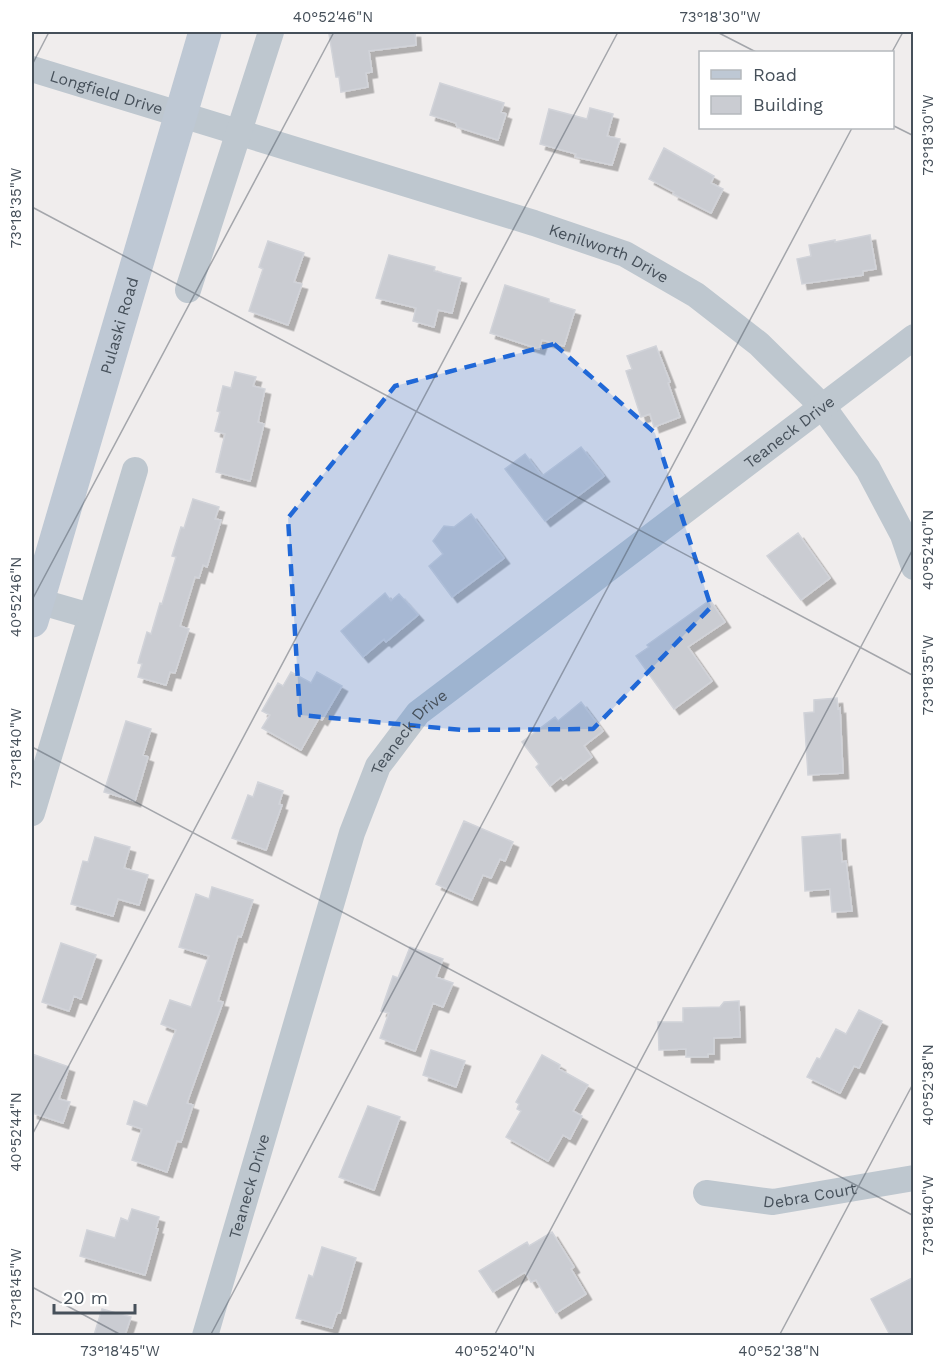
<svg xmlns="http://www.w3.org/2000/svg" width="945" height="1367" font-family="'Work Sans',sans-serif">
  <style>
    .building { fill: #caccd2; stroke: #d1d3d9; stroke-width: 1.5; filter: url(#shadow) }
    .lines { fill: none; stroke-linecap: round; stroke-linejoin: round }
    .street { stroke: #bec7cf; stroke-width: 26 }
    .secondary { stroke: #bec8d4; stroke-width: 33 }
    .marked { fill: #2068d7; fill-opacity: 0.2; stroke: #2068d7; stroke-width: 4.5; stroke-dasharray: 12 8; stroke-linejoin: round }
    .ticks { fill: none; stroke: #46505a; stroke-width: 1.5; stroke-opacity: 0.45 }
    .labels { text-anchor: middle; stroke-width: 6; stroke-linejoin: round; paint-order: stroke }
    .street-label { font-size: 16px; fill: #46505a; stroke: #fff }
    .neatline { fill: none; stroke: #46505a; stroke-width: 2 }
    .ticks-label { font-size: 15px; text-anchor: middle; fill: #46505a }
  </style>
  <defs>
    <filter id="shadow"><feDropShadow dx="5.5" dy="5.5" stdDeviation="0" flood-color="#0004"/></filter>
  </defs>
  <rect width="100%" height="100%" fill="#f0eded"/>
  <path class="building" d="M346,32H415L416,45L369,51L372,72L366,73L368,87L341,92L339,77H336L329,34Z
    M440,83L504,103L501,112L506,114L498,140L457,127L456,123L430,115Z
    M590,108L613,114L607,136L620,139L612,165L575,157L576,154L540,144L549,109L587,119Z
    M664,148L714,176L711,183L723,189L711,213L673,194L674,192L649,179Z
    M870,235L876,269L863,271V275L802,284L797,259L811,256L809,245L835,240V242Z
    M268,241L304,253L294,282L302,284L288,325L249,311L263,269L259,267Z
    M389,255L435,267L434,271L461,278L452,313L438,310L434,327L413,321L416,308L376,298Z
    M505,285L549,299V302L575,310L564,346L542,340L539,349L490,333Z
    M656,346L670,382L668,383L680,417L654,427L650,414L641,417L626,371L632,369L627,356Z
    M235,372L256,377L253,386L265,389L258,422L264,424L250,481L216,472L225,434L215,431L220,412L217,411L223,386L231,388Z
    M581,447L604,476L545,521L505,469L525,454L542,476Z
    M193,499L219,507L215,519L221,520L207,567L203,565L199,578L195,577L180,626L189,629L175,673L170,672L166,685L138,677L142,664L138,663L147,632L151,634L160,603L162,604L176,557L172,556L181,527L184,528Z
    M471,514L504,558L452,597L429,566L443,554L433,541L444,526L454,527Z
    M798,533L830,578L801,600L767,556Z
    M385,593L391,601L399,594L418,615L386,642L384,639L363,657L341,631Z
    M710,600L725,622L688,647L712,681L674,709L636,656L649,647L647,645Z
    M291,672L311,683L317,672L342,686L322,720L319,718L301,750L262,728L270,715L262,711L278,683L283,686Z
    M837,698L838,709L840,708L843,773L808,775L804,713L814,712V700Z
    M581,702L603,731L584,746L592,757L563,780L561,777L550,786L536,767L539,764L522,742L555,717L558,721Z
    M126,721L151,729L143,755L148,757L135,801L104,792Z
    M258,782L283,791L279,804L282,805L266,850L232,838L248,795L253,797Z
    M464,821L513,842L505,861L500,859L491,878L483,875L472,900L436,884Z
    M840,834L842,862L846,861L852,911L832,912L830,889L805,891L802,837Z
    M95,837L130,847L124,868L148,875L139,905L118,899L113,916L71,904L83,861L88,862Z
    M212,887L253,900L241,937L238,936L218,1001L223,1002L187,1103L193,1105L181,1142L177,1141L167,1172L132,1160L142,1129L127,1124L134,1101L147,1106L176,1030L161,1024L170,1000L191,1007L209,956L179,947L196,894L209,899Z
    M61,943L96,955L81,999L74,996L69,1011L42,1002Z
    M410,947L443,959L436,977L453,983L443,1007L433,1003L415,1051L380,1038L389,1013L381,1011L393,976L398,978Z
    M739,1001L740,1037L714,1038V1054H708V1057H686V1049L659,1050L658,1022H683V1008L720,1007L724,1002Z
    M859,1010L882,1021L859,1068L854,1066L840,1093L807,1077L817,1058L820,1059L836,1029L846,1034Z
    M431,1050L465,1061L456,1087L423,1075Z
    M32,1054L69,1067L59,1099L70,1102L63,1123L32,1113Z
    M542,1055L560,1065L559,1069L588,1085L573,1111L582,1116L570,1139L563,1135L548,1161L506,1137L521,1111L517,1109L519,1104L516,1102Z
    M368,1106L400,1117L374,1190L339,1177Z
    M132,1209L159,1217L156,1228L158,1229L145,1275L80,1256L87,1230L115,1238L121,1218L128,1221Z
    M552,1232L574,1267L571,1269L586,1294L556,1313L536,1280L531,1282L525,1272L493,1292L479,1271L527,1242L529,1246Z
    M322,1247L356,1258L340,1313H337L332,1328L296,1318L309,1275L313,1277Z
    M914,1277V1335H890L871,1299Z
    M102,1309L131,1317L125,1335H94Z"/>
  <g class="lines">
    <g class="street">
      <path id="s1" d="M32,69L534,223L625,254L696,295L759,344L823,407L868,469L903,535L914,567"/>
      <path d="M188,290L271,32"/>
      <path d="M38,601L90,616"/>
      <path d="M32,813L135,470"/>
      <path id="s2" d="M706,1193L773,1202L914,1178"/>
      <path id="s3" d="M205,1336L352,833L378,766L418,713L914,337"/>
    </g>
    <path class="secondary" id="s4" d="M32,621L205,32"/>
  </g>
  <path class="marked" d="M554,344L655,433L711,607L593,729L462,730L300,715L288,518L395,386Z"/>
  <path class="ticks" d="M717,32L756,52M892,52L903,32M32,65L49,32M892,125L914,136M32,207L914,676M32,600L334,32M32,747L914,1216M32,1135L618,32M32,1287L123,1336M210,1336L852,128M494,1336L914,547M779,1336L914,1082"/>
  <g class="labels">
    <g class="street-label">
      <text dy="6" stroke="none"><textPath href="#s1" startOffset="78">Longfield Drive</textPath></text>
      <text dy="6" stroke="none"><textPath href="#s1" startOffset="606">Kenilworth Drive</textPath></text>
      <text dy="6" stroke="none"><textPath href="#s4" startOffset="308">Pulaski Road</textPath></text>
      <text dy="6" stroke="none"><textPath href="#s3" startOffset="1128">Teaneck Drive</textPath></text>
      <text dy="6" stroke="none"><textPath href="#s3" startOffset="642">Teaneck Drive</textPath></text>
      <text dy="6" stroke="none"><textPath href="#s3" startOffset="156">Teaneck Drive</textPath></text>
      <text dy="6" stroke="none"><textPath href="#s2" startOffset="105">Debra Court</textPath></text>
    </g>
  </g>
  <rect width="945" height="1367" fill="none" stroke="#ffffff" stroke-width="66"/>
  <rect x="699" y="51" width="195" height="78" fill="#ffffff" stroke="#b5b9bd" stroke-width="1.5"/>
  <rect x="711" y="70" width="30" height="9" fill="#bec8d4" stroke="#b5b9bd" stroke-width="1.5"/>
  <text x="753" y="81" font-size="18" fill="#46505a">Road</text>
  <rect x="711" y="96" width="30" height="18" fill="#caccd2" stroke="#b5b9bd" stroke-width="1.5"/>
  <text x="753" y="111" font-size="18" fill="#46505a">Building</text>
  <path d="M54 1304v9h81v-9" fill="none" stroke="#46505a" stroke-width="3"/>
  <text x="63" y="1304" font-size="18" fill="#46505a" stroke="#ffffff" stroke-width="4.5" paint-order="stroke">20 m</text>
  <rect x="33" y="33" width="879" height="1301" class="neatline"/>
  <g class="ticks-label">
    <text x="333" y="22">40°52'46"N</text>
    <text x="720" y="22">73°18'30"W</text>
    <text transform="translate(928 135) rotate(-90)" y="5">73°18'30"W</text>
    <text transform="translate(16 208) rotate(-90)" y="5">73°18'35"W</text>
    <text transform="translate(928 550) rotate(-90)" y="5">40°52'40"N</text>
    <text transform="translate(16 597) rotate(-90)" y="5">40°52'46"N</text>
    <text transform="translate(928 675) rotate(-90)" y="5">73°18'35"W</text>
    <text transform="translate(16 748) rotate(-90)" y="5">73°18'40"W</text>
    <text transform="translate(928 1085) rotate(-90)" y="5">40°52'38"N</text>
    <text transform="translate(16 1132) rotate(-90)" y="5">40°52'44"N</text>
    <text transform="translate(928 1215) rotate(-90)" y="5">73°18'40"W</text>
    <text transform="translate(16 1288) rotate(-90)" y="5">73°18'45"W</text>
    <text x="120" y="1356">73°18'45"W</text>
    <text x="495" y="1356">40°52'40"N</text>
    <text x="779" y="1356">40°52'38"N</text>
  </g>
</svg>
